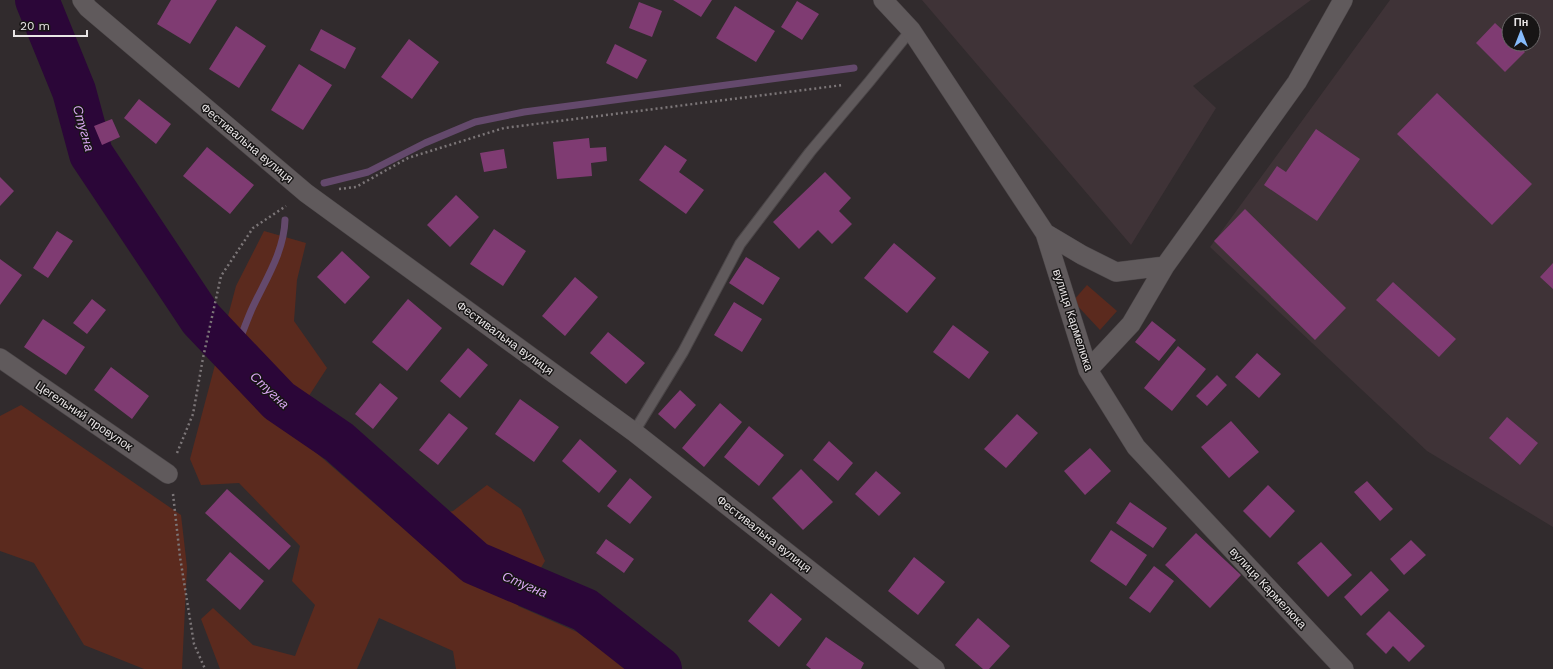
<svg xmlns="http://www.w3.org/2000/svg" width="1553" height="669" font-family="'Work Sans',sans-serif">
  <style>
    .built { fill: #3f3337; fill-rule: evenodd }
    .green { fill: #5b2a1e }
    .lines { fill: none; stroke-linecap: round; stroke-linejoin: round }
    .stream { stroke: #64496c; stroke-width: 7 }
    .river { stroke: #2b0638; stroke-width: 44 }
    .building { fill: #7f3b72 }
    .lane-casing { stroke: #4b4648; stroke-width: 12 }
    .street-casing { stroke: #4b4648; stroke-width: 20 }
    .path { stroke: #7c7678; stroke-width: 2.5; stroke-dasharray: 2 3; stroke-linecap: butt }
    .lane { stroke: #605a5c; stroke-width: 10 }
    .street { stroke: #605a5c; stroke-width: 19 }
    .labels { text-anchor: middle; stroke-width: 3; stroke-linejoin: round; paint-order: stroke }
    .street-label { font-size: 12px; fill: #e9e5e6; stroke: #171515 }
    .water-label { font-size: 13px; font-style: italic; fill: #daa7f3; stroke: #171515 }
  </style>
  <rect width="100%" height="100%" fill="#312b2d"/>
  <path class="built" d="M922,0H1311L1193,86L1216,108L1131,245Z
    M1390,0H1553V527L1427,451L1210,247ZM1509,20H1533V44H1509Z"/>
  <path class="green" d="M264,231L306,243L297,280L294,321L327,368L305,402V443L397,523L453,511L487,485L521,509L545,561L518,606L577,632L628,669H456L453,651L379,618L357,669H220L201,619L213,608L253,645L295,656L315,605L292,581L300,546L239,483L201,485L190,459L236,286Z
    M1087,285L1117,311L1100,330L1073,301Z
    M21,405L181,515L187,567L182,669H144L84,645L34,563L0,551V416Z"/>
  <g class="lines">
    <path class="stream" d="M324,183L368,172L425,143L475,122L524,112L854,68
      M234,354C240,340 245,325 251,311C264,282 284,253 285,220"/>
    <path class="river" d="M37,0L74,91L91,154L201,319L279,401L339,442L475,563L585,610L660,669"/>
  </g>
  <path class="building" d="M171,0H217L190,44L157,24Z
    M673,0H712L701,17Z
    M797,1L819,14L802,40L781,27Z
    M639,2L662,11L652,37L629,28Z
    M735,6L775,31L756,62L716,38Z
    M1495,23L1509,36V44H1517L1525,52L1505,72L1476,43Z
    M236,26L266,46L239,88L209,69Z
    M321,29L356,48L345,69L310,50Z
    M409,39L439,62L412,99L381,77Z
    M615,44L647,60L637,79L606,63Z
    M299,64L332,85L303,130L271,110Z
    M1437,93L1532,184L1492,225L1397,134Z
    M139,99L171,124L156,144L124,118Z
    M112,119L120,137L102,145L94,126Z
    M1316,129L1360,159L1317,221L1264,185L1277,166L1286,172Z
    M589,138L590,148L606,147L607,161L591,163L592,176L557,179L553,142Z
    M665,145L687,160L679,172L704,190L686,214L639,180Z
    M207,147L254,185L230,214L183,176Z
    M504,149L507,168L484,172L480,153Z
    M825,172L851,198L839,211L852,224L832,244L818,230L799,249L773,222Z
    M0,177L14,191L0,206Z
    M456,195L479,217L450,247L427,225Z
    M1245,209L1346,308L1315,340L1214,241Z
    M494,229L526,251L503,286L470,264Z
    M57,231L73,241L48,278L33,268Z
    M894,243L936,278L907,313L864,278Z
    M342,251L370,277L345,304L317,277Z
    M746,257L780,278L763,305L729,283Z
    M0,259L22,275L0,305Z
    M1553,263V289L1540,277Z
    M575,277L598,297L565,336L542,316Z
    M1393,282L1456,339L1439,357L1376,300Z
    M92,299L106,310L87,334L73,323Z
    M408,299L442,328L407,371L372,342Z
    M734,302L762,319L742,352L714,335Z
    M43,319L85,347L66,375L24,347Z
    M1152,321L1176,340L1159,361L1135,342Z
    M953,325L989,352L969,379L933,352Z
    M608,332L645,363L626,384L590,353Z
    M1178,346L1206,369L1172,411L1144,388Z
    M468,348L488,365L460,398L440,381Z
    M1257,353L1281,374L1259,398L1235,377Z
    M111,367L149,396L132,419L94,390Z
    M1217,375L1227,385L1207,406L1196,396Z
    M380,383L398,398L373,429L355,414Z
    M680,390L696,405L675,429L658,414Z
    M520,399L559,427L534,462L495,434Z
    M720,403L742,422L704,467L682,448Z
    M449,413L468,428L438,465L419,450Z
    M1017,414L1038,433L1006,468L984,449Z
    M1507,417L1538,443L1520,465L1489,438Z
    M1231,421L1259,452L1229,478L1201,447Z
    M749,426L784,455L759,486L724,457Z
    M580,439L617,471L599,493L562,461Z
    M829,441L853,463L838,481L813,460Z
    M1090,448L1111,471L1085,495L1064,471Z
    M801,469L833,502L803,530L772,498Z
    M876,471L901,493L879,516L855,494Z
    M630,478L652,497L630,524L607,506Z
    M1367,481L1393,509L1380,521L1354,492Z
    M1268,485L1295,511L1270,538L1243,511Z
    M227,489L291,546L269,570L205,513Z
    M1130,502L1167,528L1153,548L1116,523Z
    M1111,530L1147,555L1126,586L1090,561Z
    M1196,533L1241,575L1210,608L1165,565Z
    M606,539L634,559L624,573L596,553Z
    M1411,540L1426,555L1404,575L1390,559Z
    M1321,542L1352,575L1328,597L1297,563Z
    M230,552L264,581L240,610L206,580Z
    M914,557L945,582L918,615L888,591Z
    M1154,566L1174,581L1150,613L1129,598Z
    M1371,571L1389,590L1361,616L1344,597Z
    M771,593L802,619L779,647L748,621Z
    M1389,611L1425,646L1409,662L1393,646L1386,654L1366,634Z
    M978,618L1010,646L989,669H983L955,645Z
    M826,637L864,663L861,669H811L806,665Z"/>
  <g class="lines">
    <defs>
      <path id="lane" d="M634,432L683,352L740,244L810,152L869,82L911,30"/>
      <path id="street" d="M82,0L88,8L306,193L634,432L935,669
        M883,0L911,30L1045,233L1088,370L1136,447L1344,669
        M1045,233L1082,255L1116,272L1165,266
        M0,358L168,474
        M1088,370L1131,324L1165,266L1297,82L1343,0"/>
    </defs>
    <use href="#lane" class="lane-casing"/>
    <use href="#street" class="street-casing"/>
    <path class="path" d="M339,189L356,187L408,158L504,128L843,85
      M177,453L193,414L203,358L221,276L253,228L286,206
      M173,494L180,557L194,644L205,669"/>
    <use href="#lane" class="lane"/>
    <use href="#street" class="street"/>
  </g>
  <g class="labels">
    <g class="street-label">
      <text transform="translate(247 143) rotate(40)" y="4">Фестивальна вулиця</text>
      <text transform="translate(1073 320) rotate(72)" y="4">вулиця Кармелюка</text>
      <text transform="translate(505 338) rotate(36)" y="4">Фестивальна вулиця</text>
      <text transform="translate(84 416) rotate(34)" y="4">Цегельний провулок</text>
      <text transform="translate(764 534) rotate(38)" y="4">Фестивальна вулиця</text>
      <text transform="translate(1268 588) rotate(47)" y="4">вулиця Кармелюка</text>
    </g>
    <g class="water-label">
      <text transform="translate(84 128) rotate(74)" y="5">Стугна</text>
      <text transform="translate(270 390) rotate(43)" y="5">Стугна</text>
      <text transform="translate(525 584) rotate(23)" y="5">Стугна</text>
    </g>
  </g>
  <g transform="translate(1521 32)"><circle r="19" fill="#171515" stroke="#6b6869"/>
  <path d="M0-3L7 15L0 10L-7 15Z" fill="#86bbfb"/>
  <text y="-6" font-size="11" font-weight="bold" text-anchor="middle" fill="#e9e5e6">Пн</text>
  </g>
  <path d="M14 30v6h73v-6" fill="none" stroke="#e9e5e6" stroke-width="2"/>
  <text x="20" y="30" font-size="12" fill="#e9e5e6" stroke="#171515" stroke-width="3" paint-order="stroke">20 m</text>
</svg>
